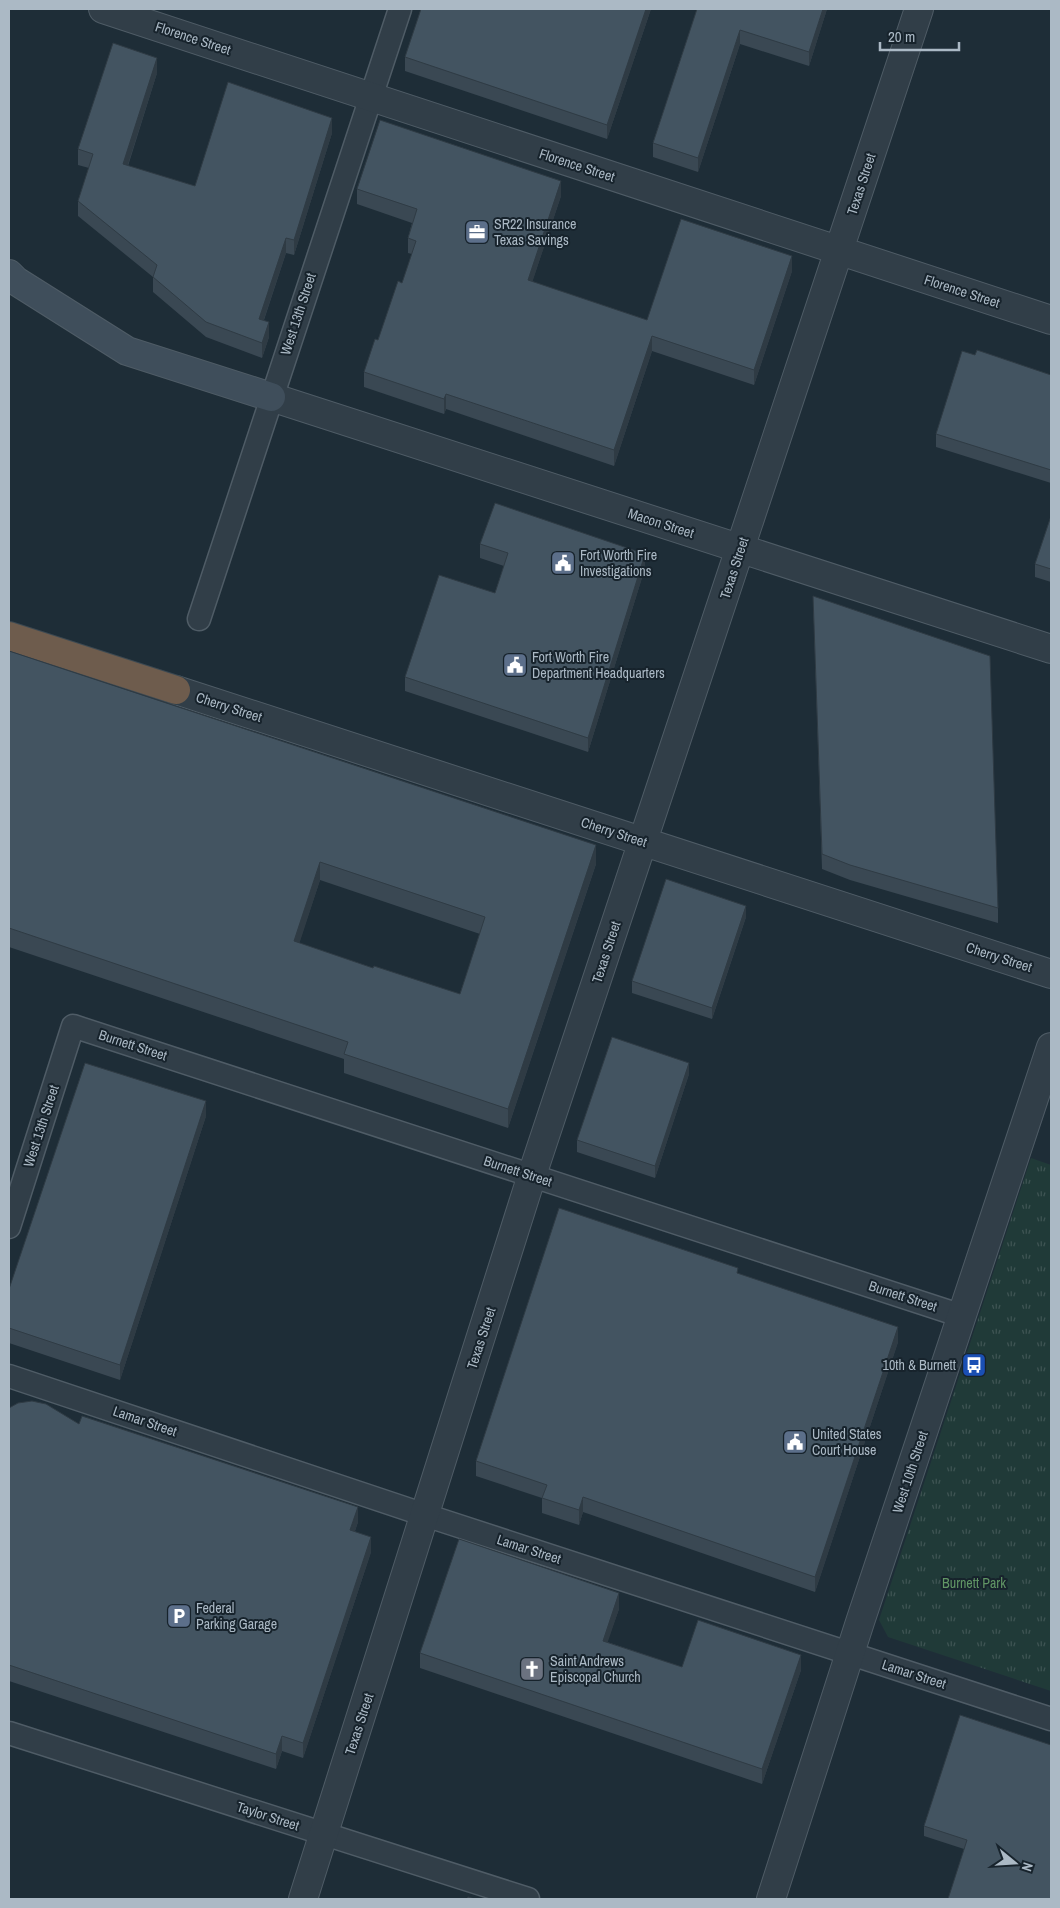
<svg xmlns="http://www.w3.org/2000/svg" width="1060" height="1908" font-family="'Archivo Narrow',sans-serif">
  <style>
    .grass { fill: url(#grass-tufts) }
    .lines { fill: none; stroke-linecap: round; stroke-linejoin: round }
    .minor-casing { stroke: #4f5c66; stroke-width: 25 }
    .tertiary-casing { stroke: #4f5c66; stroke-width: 30 }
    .secondary-casing { stroke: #4f5c66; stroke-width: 30 }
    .motorway-casing { stroke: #3c4952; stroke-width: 30 }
    .minor { stroke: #313e48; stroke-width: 22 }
    .tertiary { stroke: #313e48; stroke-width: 28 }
    .secondary { stroke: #3f4e5b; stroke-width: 28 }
    .motorway { stroke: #6e5c4d; stroke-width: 28 }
    .wall { fill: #3a4853; fill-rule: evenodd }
    .shaded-wall { fill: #2f3b44 }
    .building { fill: #435461; stroke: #2f3b44; fill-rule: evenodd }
    .labels { text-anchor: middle; stroke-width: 4; stroke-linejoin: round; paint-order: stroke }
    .street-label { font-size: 14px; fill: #abb9c5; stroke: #17232c }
    .poi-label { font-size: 14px; fill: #abb9c5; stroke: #17232c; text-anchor: start }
    .park-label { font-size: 14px; fill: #619665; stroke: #17232c }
  </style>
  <defs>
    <pattern id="grass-tufts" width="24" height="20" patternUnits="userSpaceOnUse" patternTransform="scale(1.25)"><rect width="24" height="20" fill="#203a38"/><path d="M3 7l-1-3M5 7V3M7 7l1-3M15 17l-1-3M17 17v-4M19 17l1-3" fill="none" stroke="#3e5453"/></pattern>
  </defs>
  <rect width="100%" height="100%" fill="#1e2d37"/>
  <path class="grass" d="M1031,1158L1051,1165V1691L888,1637L879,1620Z"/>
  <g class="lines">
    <defs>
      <path id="minor" d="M199,619L400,9
        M9,1227L73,1026L962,1316
        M9,1376L425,1515L1051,1719
        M9,1733L528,1899"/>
      <path id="tertiary" d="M103,9L1051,320
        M271,397L1051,649
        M176,690L1051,974
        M303,1899L532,1175L919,9
        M771,1899L860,1622L1051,1047"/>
      <path id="secondary" d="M9,274L16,281L127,351L271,397"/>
      <path id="motorway" d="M9,636L176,690"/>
    </defs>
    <use href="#minor" class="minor-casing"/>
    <use href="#tertiary" class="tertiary-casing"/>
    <use href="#secondary" class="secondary-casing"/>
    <use href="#motorway" class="motorway-casing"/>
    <use href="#minor" class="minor"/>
    <use href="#tertiary" class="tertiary"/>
    <use href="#secondary" class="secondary"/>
    <use href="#motorway" class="motorway"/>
  </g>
  <path class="wall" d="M421,9H651L607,139L405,71V57Z
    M697,9H827L809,66L740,44L698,172L653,157V143Z
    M157,73L128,166L195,186L332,133L294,255L286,253L264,320L269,337L262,358L206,337L153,292V277L78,216V201L89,168L78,165V149Z
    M357,189L561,196L532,282L647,320L792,271L754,385L652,351L614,466L446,409L444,414L364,387V372L402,283L412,254L408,253V238L412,223L357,204Z
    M975,355L1051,375V483L936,447V434Z
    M1051,516V582L1035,577V564Z
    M480,544L645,568L588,752L405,691V677L495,593L504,566L480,558Z
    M813,596L998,908V923L850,880L822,869Z
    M9,651L596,864L508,1128L344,1073V1059L9,947ZM320,880L480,934L460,994L373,968L299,943Z
    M746,917L712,1019L632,993V981Z
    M689,1074L655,1178L577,1152V1140Z
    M206,1116L120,1380L9,1343V1289Z
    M738,1274L898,1342L815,1592L583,1512L579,1525L542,1513V1498L476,1476V1461Z
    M9,1408L79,1424L358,1522L355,1531L371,1552L303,1758L282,1751L276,1769L9,1681Z
    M619,1609L607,1642L682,1667L801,1670L762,1784L420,1668V1653Z
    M1051,1745L964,1849L924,1836V1826Z"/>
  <path class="shaded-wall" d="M646,9H651L607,139V125Z
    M823,9H827L809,66V52Z
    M740,30V44L698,172V158Z
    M157,58V73L123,180V164Z
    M332,118V133L294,255V240Z
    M561,181V196L528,295V280Z
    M286,238V253L259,334V319Z
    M792,256V271L754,385V370Z
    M269,322V337L262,358V343Z
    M652,336V351L614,466V450Z
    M446,394V409L444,414V399Z
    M645,554V568L588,752V738Z
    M596,845V864L508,1128V1109Z
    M320,862V880L294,960V941Z
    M746,906V917L712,1019V1008Z
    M689,1063V1074L655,1178V1166Z
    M206,1101V1116L120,1380V1365Z
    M898,1327V1342L815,1592V1577Z
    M583,1497V1512L579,1525V1510Z
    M358,1507V1522L350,1545V1530Z
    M371,1537V1552L303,1758V1743Z
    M619,1593V1609L603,1656V1641Z
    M801,1655V1670L762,1784V1769Z
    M282,1736V1751L276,1769V1754Z"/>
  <path class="building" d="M421,9H646L607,125L405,57Z
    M697,9H823L809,52L740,30L698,158L653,143Z
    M113,43L157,58L123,164L195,186L228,82L332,118L294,240L286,238L259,319L269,322L262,343L206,322L153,277L157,265L78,201L93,154L78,149Z
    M380,120L561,181L528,280L647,320L681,219L792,256L754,370L652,336L614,450L446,394L444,399L364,372L375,339L378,340L398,281L402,283L416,241L408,238L417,209L357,189Z
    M977,350L1051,375V470L936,434L962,351L975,355Z
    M495,503L645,554L588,738L405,677L439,575L495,593L508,553L480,544Z
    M1051,516V569L1035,564Z
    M813,596L990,656L998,908L850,865L822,854Z
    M9,651L596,845L508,1109L344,1054L348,1042L9,928ZM320,862L485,917L460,994L374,966L373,968L294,941Z
    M666,879L746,906L712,1008L632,981Z
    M612,1037L689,1063L655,1166L577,1140Z
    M85,1063L206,1101L120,1365L9,1328V1289Z
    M559,1208L738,1268L737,1273L898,1327L815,1577L583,1497L579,1510L542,1498L547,1485L476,1461Z
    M32,1401L46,1404L79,1424L82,1416L358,1507L350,1530L371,1537L303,1743L282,1736L276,1754L9,1665V1408L18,1403Z
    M459,1539L619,1593L603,1641L682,1667L698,1620L801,1655L762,1769L420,1653Z
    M960,1715L1051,1745V1899H948L967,1840L924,1826Z
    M468,1897L475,1899H467Z"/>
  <defs>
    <symbol id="office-square" viewBox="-11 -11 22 22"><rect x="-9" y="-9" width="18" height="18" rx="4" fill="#5c6f8a" stroke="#17232c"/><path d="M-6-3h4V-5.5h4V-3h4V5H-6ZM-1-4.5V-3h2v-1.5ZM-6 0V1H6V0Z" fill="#fff"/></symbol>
    <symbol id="civic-square" viewBox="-11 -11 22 22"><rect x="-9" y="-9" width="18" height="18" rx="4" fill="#5c6f8a" stroke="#17232c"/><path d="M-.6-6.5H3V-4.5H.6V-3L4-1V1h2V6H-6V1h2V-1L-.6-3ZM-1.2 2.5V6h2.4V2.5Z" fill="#fff"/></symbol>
    <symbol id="bus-square" viewBox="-11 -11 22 22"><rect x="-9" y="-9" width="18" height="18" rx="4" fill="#1a4fb4" stroke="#17232c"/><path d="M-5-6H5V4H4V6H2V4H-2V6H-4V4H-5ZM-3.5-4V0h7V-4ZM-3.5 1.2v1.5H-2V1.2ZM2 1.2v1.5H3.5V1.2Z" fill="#fff"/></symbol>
    <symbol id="parking-square" viewBox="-11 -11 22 22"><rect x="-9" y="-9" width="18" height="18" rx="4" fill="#5c6f8a" stroke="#17232c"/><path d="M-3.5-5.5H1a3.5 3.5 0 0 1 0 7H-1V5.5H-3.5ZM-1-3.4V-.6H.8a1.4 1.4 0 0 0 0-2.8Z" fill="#fff"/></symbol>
    <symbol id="church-square" viewBox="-11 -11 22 22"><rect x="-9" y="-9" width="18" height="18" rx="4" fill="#6b7280" stroke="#17232c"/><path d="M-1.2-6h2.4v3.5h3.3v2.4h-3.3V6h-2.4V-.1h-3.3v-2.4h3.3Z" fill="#fff"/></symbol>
  </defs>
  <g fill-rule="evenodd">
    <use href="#office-square" x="463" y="218" width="28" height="28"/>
    <use href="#civic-square" x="549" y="549" width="28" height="28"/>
    <use href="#civic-square" x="501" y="651" width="28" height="28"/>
    <use href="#bus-square" x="960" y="1351" width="28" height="28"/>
    <use href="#civic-square" x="781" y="1428" width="28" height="28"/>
    <use href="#parking-square" x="165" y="1602" width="28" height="28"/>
    <use href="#church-square" x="518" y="1655" width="28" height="28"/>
  </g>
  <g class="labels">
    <g class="street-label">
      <text transform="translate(193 38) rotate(18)" y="5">Florence Street</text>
      <text transform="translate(577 165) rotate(18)" y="5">Florence Street</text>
      <text transform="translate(861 184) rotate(-72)" y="5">Texas Street</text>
      <text transform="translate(962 291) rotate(18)" y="5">Florence Street</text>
      <text transform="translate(298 314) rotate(-72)" y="5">West 13th Street</text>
      <text transform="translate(661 523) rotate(18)" y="5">Macon Street</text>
      <text transform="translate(734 568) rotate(-72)" y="5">Texas Street</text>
      <text transform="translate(229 707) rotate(18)" y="5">Cherry Street</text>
      <text transform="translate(614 832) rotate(18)" y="5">Cherry Street</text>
      <text transform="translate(606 952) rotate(-72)" y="5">Texas Street</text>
      <text transform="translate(999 957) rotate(18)" y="5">Cherry Street</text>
      <text transform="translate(133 1045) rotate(18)" y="5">Burnett Street</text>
      <text transform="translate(41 1126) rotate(-72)" y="5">West 13th Street</text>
      <text transform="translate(518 1171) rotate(18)" y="5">Burnett Street</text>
      <text transform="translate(903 1296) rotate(18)" y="5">Burnett Street</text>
      <text transform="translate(481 1338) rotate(-72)" y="5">Texas Street</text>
      <text transform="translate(145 1421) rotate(19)" y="5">Lamar Street</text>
      <text transform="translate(910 1472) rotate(-72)" y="5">West 10th Street</text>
      <text transform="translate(529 1549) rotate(18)" y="5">Lamar Street</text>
      <text transform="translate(914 1674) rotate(18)" y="5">Lamar Street</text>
      <text transform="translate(359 1724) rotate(-72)" y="5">Texas Street</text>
      <text transform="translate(268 1816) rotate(18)" y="5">Taylor Street</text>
    </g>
    <g class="poi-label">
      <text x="494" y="229">SR22 Insurance<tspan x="494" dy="16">Texas Savings</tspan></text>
      <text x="580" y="560">Fort Worth Fire<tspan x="580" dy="16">Investigations</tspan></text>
      <text x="532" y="662">Fort Worth Fire<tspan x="532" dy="16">Department Headquarters</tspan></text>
      <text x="956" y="1370" text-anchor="end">10th &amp; Burnett</text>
      <text x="812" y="1439">United States<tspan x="812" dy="16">Court House</tspan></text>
      <text x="196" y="1613">Federal<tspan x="196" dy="16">Parking Garage</tspan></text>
      <text x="550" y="1666">Saint Andrews<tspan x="550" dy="16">Episcopal Church</tspan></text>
    </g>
    <g class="park-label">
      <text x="974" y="1588">Burnett Park</text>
    </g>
  </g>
  <rect width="1060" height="1908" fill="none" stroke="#abb9c5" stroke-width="20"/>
  <g transform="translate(1015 1863) rotate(108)" stroke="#17232c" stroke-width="4" paint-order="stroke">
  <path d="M0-4L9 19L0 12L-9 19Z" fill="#abb9c5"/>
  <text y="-8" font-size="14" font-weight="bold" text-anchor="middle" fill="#abb9c5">N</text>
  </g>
  <path d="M880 42v8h79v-8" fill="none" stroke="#abb9c5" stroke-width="2.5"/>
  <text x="888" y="42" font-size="15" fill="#abb9c5" stroke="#17232c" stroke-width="4" paint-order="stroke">20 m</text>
</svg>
